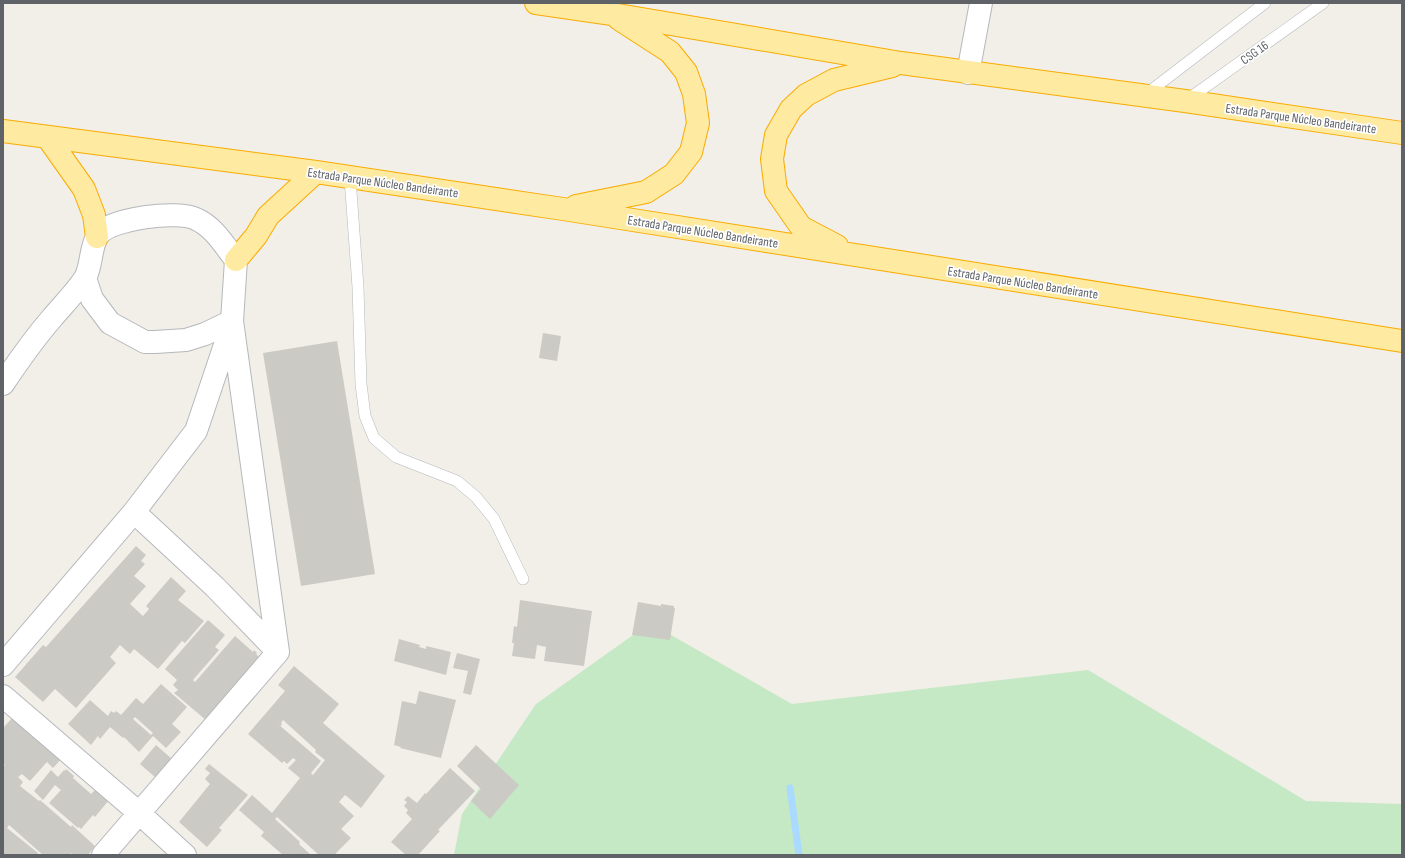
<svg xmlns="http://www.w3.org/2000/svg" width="1405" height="858" font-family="'Sofia Sans Condensed',sans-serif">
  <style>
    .green { fill: #c5e8c5 }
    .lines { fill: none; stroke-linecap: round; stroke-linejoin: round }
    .stream { stroke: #aadaff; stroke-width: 7 }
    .building { fill: #cccac5; fill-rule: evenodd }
    .service-casing { stroke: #b5b8bc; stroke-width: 12 }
    .minor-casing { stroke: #b5b8bc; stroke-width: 24 }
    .trunk-casing { stroke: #f9ab00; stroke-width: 24 }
    .service { stroke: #fff; stroke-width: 11 }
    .minor { stroke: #fff; stroke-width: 22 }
    .trunk { stroke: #feeaa1; stroke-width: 22 }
    .labels { text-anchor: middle; stroke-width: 3.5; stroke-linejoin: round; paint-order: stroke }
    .street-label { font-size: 13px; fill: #5f6368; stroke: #fff }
  </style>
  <rect width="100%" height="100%" fill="#f1efe8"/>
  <path class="green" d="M650,623L792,704L1088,670L1306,801L1402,804V855H454L462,814L536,704Z"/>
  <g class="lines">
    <path class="stream" d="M790,788L799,855"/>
  </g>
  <path class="building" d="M543,333L561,336L557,361L539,358Z
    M337,341L375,574L301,586L263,353Z
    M136,546L146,555L141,561L145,564L134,576L146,586L130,604L143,616L149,609L146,606L171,577L186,591L178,600L204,621L185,643L182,641L158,669L134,649L130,654L120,645L110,657L116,663L76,708L55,689L43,702L15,677L43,645L46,647Z
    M520,600L592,611L584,666L544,661L546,647L537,645L535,659L512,656L514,643H512L514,626L517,627Z
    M638,602L661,606V604L674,606V608H675L670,640L632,635Z
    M208,620L225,635L215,647L219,650L193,680L195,682L235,636L253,652L254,650L257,653L256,654L261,659L207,721L174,693L178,690L173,685L177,680L165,669Z
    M399,639L420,645L419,647L426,649V646L451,652L446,675L394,661Z
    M457,653L480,659L471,695L463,693L468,671L453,668Z
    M294,666L339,704L323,723L385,776L361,808L345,795L339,802L354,816L341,829L351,838L336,853L337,855H319L277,817L275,819L300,842L299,844L311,855H283L261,836L264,832L239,810L252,795L272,813L300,778L288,768L296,760L293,758L287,764L284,761L282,763L248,734L285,691L278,685ZM283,720L316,750L315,752L325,760L313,775L311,773L321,761L278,724L281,726L282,724L281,723Z
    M161,684L187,707L172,724L181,732L166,748L153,736L139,752L124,737L123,738L110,727L100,739L98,736L91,745L68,724L90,700L108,716L111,711L114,713L116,711L121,715L136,698L143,704ZM135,717L153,733L151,735L133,719Z
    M419,691L456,700L441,758L400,748L401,747L394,745L402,701L416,704Z
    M14,716L63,757L53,768L47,762L30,781L22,774L18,777L23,782L20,786L39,801L40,800L71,827L72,825L95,846L88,855H73L71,853L70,855H43L9,825L7,828L38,853L37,855H3V767L5,765L3,764V728Z
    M156,745L172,759L156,778L140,764Z
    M476,745L519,785L490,819L471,801L481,789L457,766Z
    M209,764L248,795L219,828L222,830L207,847L179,822L210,784L205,779L210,773L205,769Z
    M450,768L475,791L438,830L440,831L418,855H406L391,842L412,819L406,813L408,810L404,806L407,802L404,800L408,796L417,803L425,793L426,794Z
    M66,769L74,776L73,778L91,794L96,789L109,800L95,817L93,815L81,829L79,827L78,828L49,803L61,790L55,785L43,800L34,791L51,770L58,777L64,770L65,771Z"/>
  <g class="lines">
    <defs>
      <path id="service" d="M1145,95L1265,3
        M1187,100L1323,3
        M350,178L358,287L361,384L365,416L374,438L396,457L457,481L476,497L494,519L523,579"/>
      <path id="minor" d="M968,73L981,3
        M85,278L92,299L110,323L145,342H155L186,340L205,334L232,321
        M3,384C19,360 33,340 52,318C62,306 77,291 85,278C92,266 90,247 98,235C111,218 178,210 196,219C214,227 224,245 236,260L232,321L278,652L103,855
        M134,512L215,587L278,652
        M3,665L134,512L196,431L231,327
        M3,696L139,813L185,855"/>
      <path id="trunk" d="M536,3L612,14L901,63L1185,101L1402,133
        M3,131L316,172L563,209L1402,341
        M48,138L84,189L94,215L97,237
        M576,206L646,192L674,174L691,152L698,123L694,94L686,72L670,52L619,19
        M837,246L801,227L776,191L772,159L776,135L791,109L806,95L834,80L892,66
        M236,260L256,236L268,216L316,172"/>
    </defs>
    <use href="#service" class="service-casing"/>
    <use href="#minor" class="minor-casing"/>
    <use href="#trunk" class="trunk-casing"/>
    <use href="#service" class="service"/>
    <use href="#minor" class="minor"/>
    <use href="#trunk" class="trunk"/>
  </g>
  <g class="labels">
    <g class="street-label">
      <text transform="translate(1254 52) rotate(-35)" y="5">CSG 16</text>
      <text transform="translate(1301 118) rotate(8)" y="5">Estrada Parque Núcleo Bandeirante</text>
      <text transform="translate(383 182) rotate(8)" y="5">Estrada Parque Núcleo Bandeirante</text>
      <text transform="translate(703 231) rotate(9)" y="5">Estrada Parque Núcleo Bandeirante</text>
      <text transform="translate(1023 282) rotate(9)" y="5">Estrada Parque Núcleo Bandeirante</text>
    </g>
  </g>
  <rect width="1405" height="858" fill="none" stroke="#5f6368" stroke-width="8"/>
</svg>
